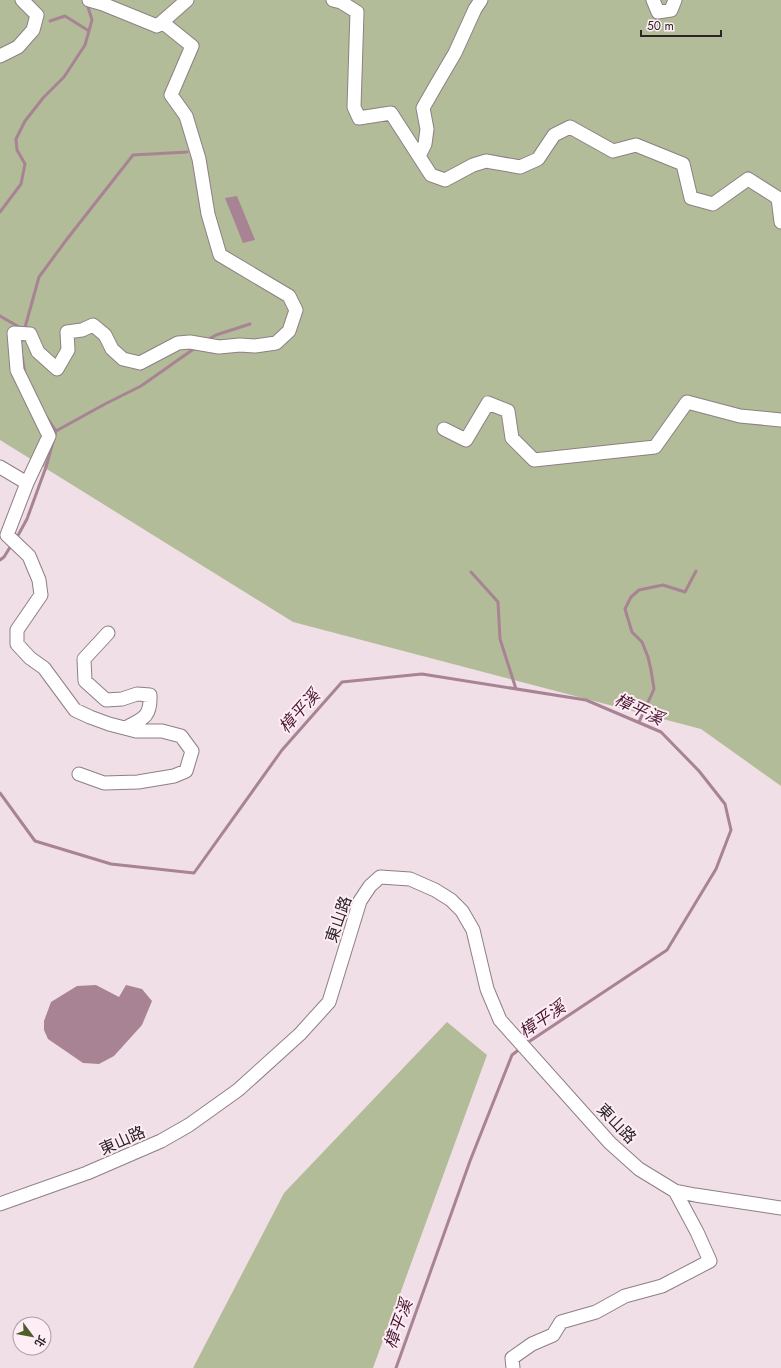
<svg xmlns="http://www.w3.org/2000/svg" width="781" height="1368" font-family="Jost,'Noto Sans TC',sans-serif">
  <style>
    .forest { fill: #b3bc98 }
    .water { fill: #a88394 }
    .lines { fill: none; stroke-linecap: round; stroke-linejoin: round }
    .stream { stroke: #a88394; stroke-width: 3 }
    .minor-casing { stroke: #8e7f85; stroke-width: 15 }
    .minor { stroke: #fff; stroke-width: 13 }
    .labels { text-anchor: middle; stroke-width: 4; stroke-linejoin: round; paint-order: stroke }
    .street-label { font-size: 16px; fill: #2b2528; stroke: #feedf4 }
    .water-label { font-size: 17px; font-style: italic; fill: #481832; stroke: #feedf4 }
  </style>
  <rect width="100%" height="100%" fill="#f0dfe7"/>
  <path class="forest" d="M0,0H781V786L701,729L293,622L0,440Z
    M447,1022L487,1055L373,1368H193L284,1193Z"/>
  <path class="water" d="M237,196L255,240L243,243L225,198Z
    M96,985L119,997L126,985L142,989L152,1001L142,1025L114,1056L99,1064L83,1063L48,1039L44,1030V1021L51,1002L77,986Z"/>
  <g class="lines">
    <path class="stream" d="M50,21L65,16L89,31
      M0,212L21,184L25,164L17,150L16,139L25,121L43,98L64,77L85,45L92,20L87,4
      M0,316L21,328
      M24,331L39,277L67,239L133,155L187,152
      M207,340L216,335L250,324
      M22,356L25,374
      M45,415L56,431
      M16,539L27,519L46,467L56,431L105,404L141,386L195,348
      M0,560L4,557L12,544
      M471,572L498,602L500,639L516,689
      M639,722L654,689L651,670L648,657L642,642L632,632L625,609L631,597L639,590L663,585L685,592L696,571
      M0,793L35,841L111,864L194,873L282,750L342,682L422,674L586,700L661,732L699,771L725,804L731,830L716,869L667,950L527,1043
      M396,1368L470,1161L512,1055L521,1048"/>
    <defs>
      <path id="minor" d="M89,0L103,4L157,26L162,22
        M333,0L341,2L357,12L354,107L359,118L391,113L431,175L445,180L473,165L486,161L520,167L538,159L554,135L570,127L613,151L636,145L683,164L691,198L713,204L748,179L778,198L781,222
        M653,0L658,12L671,10L675,0
        M0,56L18,47L33,30L37,15L22,0
        M419,156L425,144L427,129L423,108L435,87L455,53L475,9L481,0
        M444,429L466,440L488,403L508,411L512,438L534,460L655,447L687,402L740,416L781,420
        M0,467L27,483L49,436L17,370L14,333L30,334L38,352L57,369L68,350L67,332L82,330L93,325L105,335L112,349L123,359L140,363L178,343L190,342L219,347L240,345L255,346L276,343L289,331L296,310L289,296L220,255L208,214L199,159L186,116L171,95L192,46L162,22L187,0
        M27,483L7,535L29,556L39,580L41,595L17,630V644L30,658L44,668L75,710L90,717L109,724L136,731H162L181,736L192,751L186,771L174,776L138,782L104,783L79,774
        M108,633L84,659L85,681L106,700L122,699L137,694L150,695C151,717 143,719 125,728
        M0,1204L87,1173L161,1141L189,1125L238,1090L300,1034L329,1002L360,901L370,886L380,877L410,879L435,890L451,900L462,911L473,930L487,989L500,1020L610,1143L639,1169L675,1191L695,1195L781,1208
        M513,1368L512,1358L532,1344L553,1335L561,1322L596,1312L625,1296L662,1286L710,1261L697,1232L675,1191"/>
    </defs>
    <use href="#minor" class="minor-casing"/>
    <use href="#minor" class="minor"/>
  </g>
  <g class="labels">
    <g class="street-label">
      <text transform="translate(338 919) rotate(-71)" y="6">東山路</text>
      <text transform="translate(617 1123) rotate(46)" y="6">東山路</text>
      <text transform="translate(122 1140) rotate(-24)" y="6">東山路</text>
    </g>
    <g class="water-label">
      <text transform="translate(639 709) rotate(25)" y="6">樟平溪</text>
      <text transform="translate(299 711) rotate(-48)" y="6">樟平溪</text>
      <text transform="translate(542 1019) rotate(-34)" y="6">樟平溪</text>
      <text transform="translate(398 1324) rotate(-70)" y="6">樟平溪</text>
    </g>
  </g>
  <g transform="translate(32 1336) rotate(122)"><circle r="19" fill="#feedf4" stroke="#aa9da2"/>
  <path d="M0-3L7 15L0 10L-7 15Z" fill="#525c2b"/>
  <text y="-6" font-size="11" font-weight="bold" text-anchor="middle" fill="#2b2528">北</text>
  </g>
  <path d="M641 30v6h80v-6" fill="none" stroke="#2b2528" stroke-width="2"/>
  <text x="647" y="30" font-size="12" fill="#2b2528" stroke="#feedf4" stroke-width="3" paint-order="stroke">50 m</text>
</svg>
